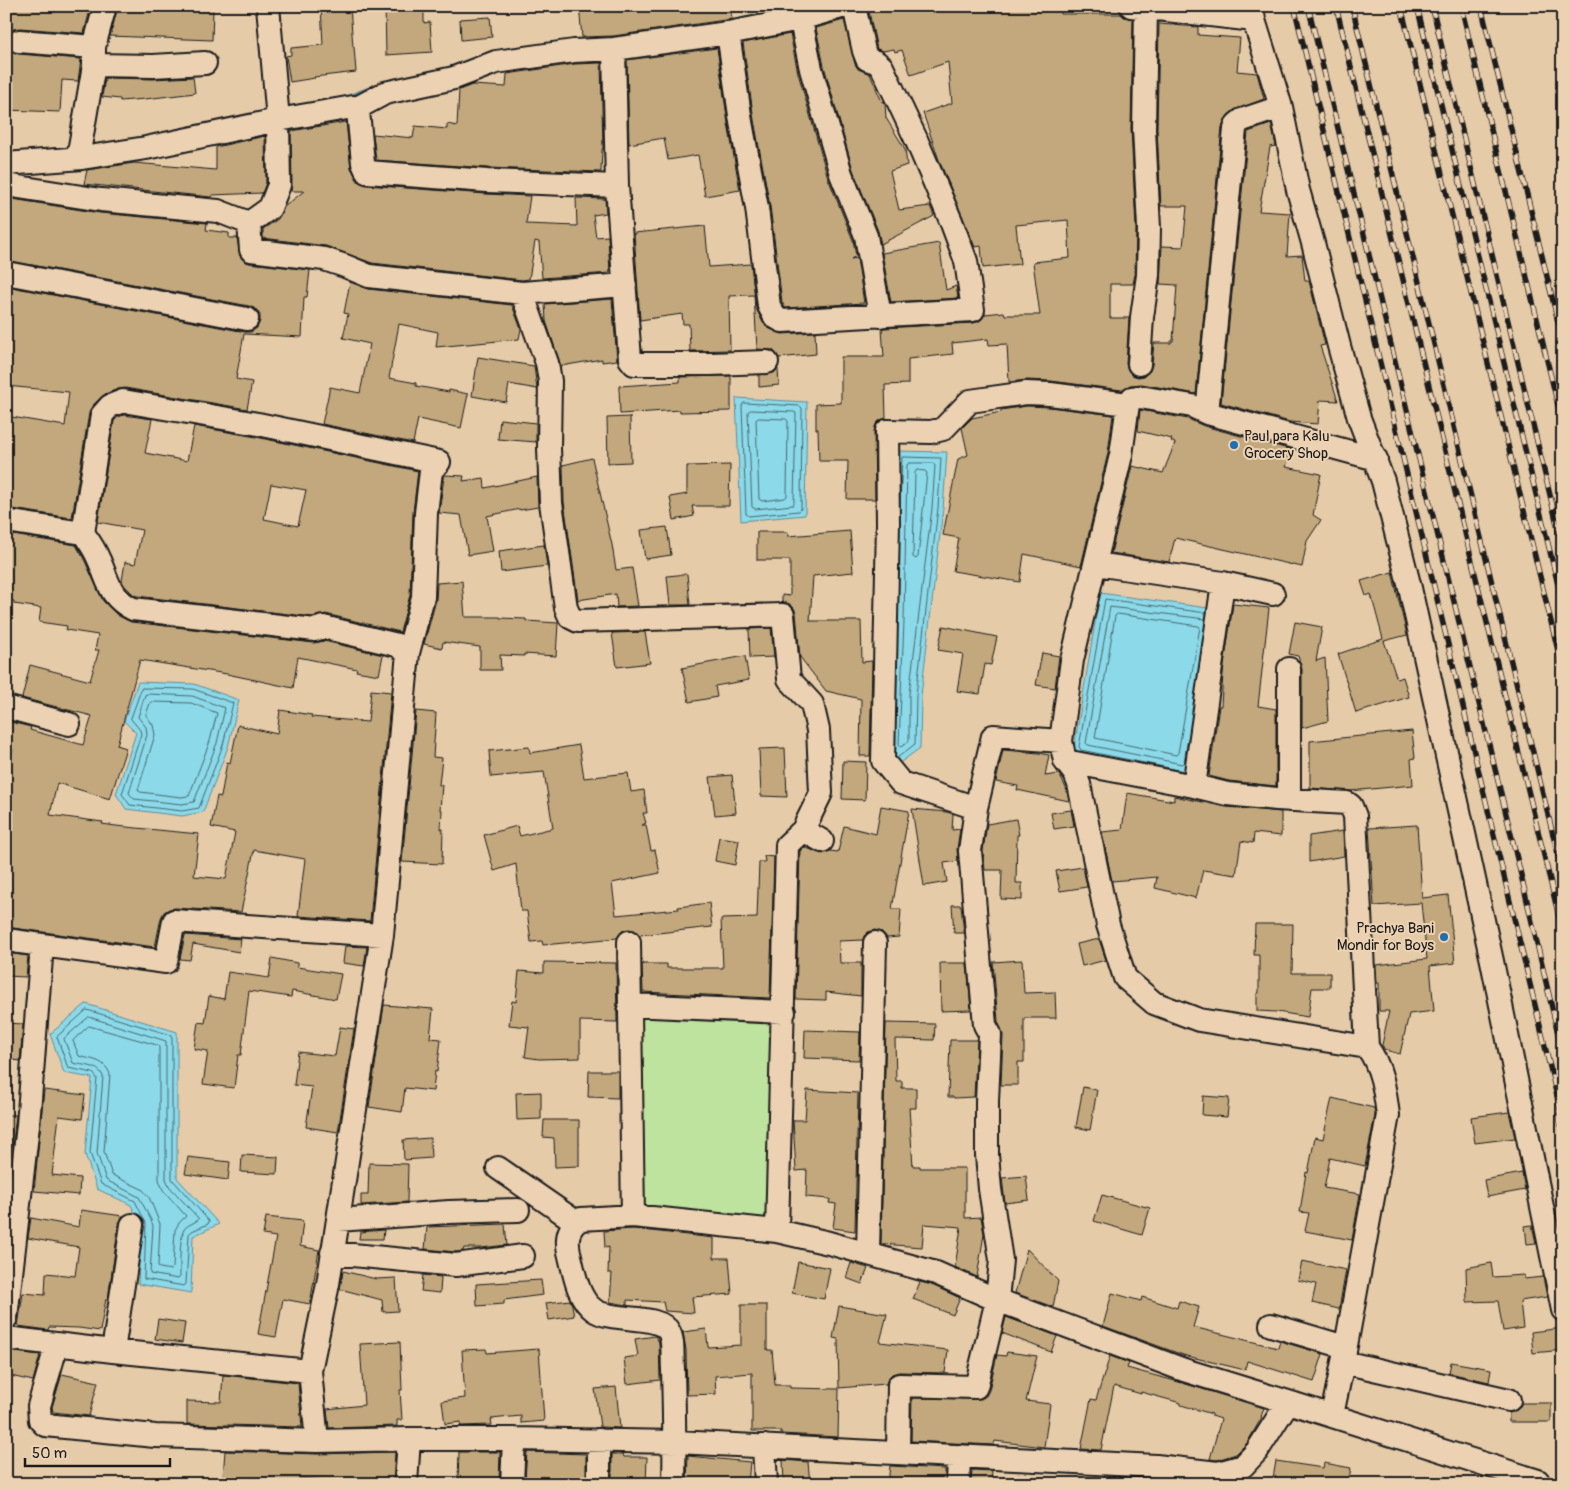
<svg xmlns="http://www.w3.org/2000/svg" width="1569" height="1490" font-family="Pangolin,sans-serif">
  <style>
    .green { fill: #bee39e; stroke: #6d805d }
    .water { fill: #8bd9e9; stroke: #5f8d97 }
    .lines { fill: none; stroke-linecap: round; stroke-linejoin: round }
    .shore { stroke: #48686e; stroke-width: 1 }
    .stream { stroke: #5f8d97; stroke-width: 5.5 }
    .building { fill: #c2a87c; stroke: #1c1c1c; fill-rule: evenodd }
    .minor-casing { stroke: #1c1c1c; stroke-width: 26 }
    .minor { stroke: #ecd2b3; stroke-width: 22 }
    .rail-casing { stroke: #1c1c1c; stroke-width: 5.5 }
    .rail { stroke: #ecd2b3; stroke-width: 4; stroke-dasharray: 11; stroke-linecap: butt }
    .poi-dot { fill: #1f6fb2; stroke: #ecd2b3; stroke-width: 2 }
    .labels { text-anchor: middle; stroke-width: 4; stroke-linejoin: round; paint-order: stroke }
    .poi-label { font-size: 15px; fill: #1c1c1c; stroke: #ecd2b3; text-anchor: start }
  </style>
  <rect width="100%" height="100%" fill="#e6cba9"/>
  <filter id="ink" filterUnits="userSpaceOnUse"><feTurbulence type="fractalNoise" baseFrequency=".02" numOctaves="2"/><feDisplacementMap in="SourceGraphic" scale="10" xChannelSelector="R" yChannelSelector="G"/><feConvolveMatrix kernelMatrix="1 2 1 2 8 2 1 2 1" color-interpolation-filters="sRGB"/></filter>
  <g filter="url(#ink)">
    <path class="green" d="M630,1005L784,1012L774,1226L636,1213Z"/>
    <path class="water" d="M736,398L807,402L805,515L741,521Z
      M896,451L947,452L943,509L921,695L920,748L897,765L887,760Z
      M1100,593L1222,610L1193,778L1073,754Z
      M138,682L194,684L239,700L228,747L203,812L182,816L126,809L116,794L136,733L124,721Z
      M86,1004L177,1032V1178L219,1224L193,1236L191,1293L138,1284L141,1226L131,1205L97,1189L85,1154L92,1078L64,1073L50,1034Z"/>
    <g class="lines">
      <path class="shore" d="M744,403L800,406L802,408L801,509L799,511L749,516L746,514L742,406Z
        M751,410L794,412L796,413L794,503L793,505L755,509L752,507L748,412Z
        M759,418L786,419L788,421L787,496L785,498L762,501L759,499L756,420Z
        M910,463H933L935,466L932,508L909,694V741L901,747L899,744L904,621L907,465Z
        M917,470L925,471L927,473L918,557L916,559L913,557L915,473Z
        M1118,614L1198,626L1200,627L1178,753L1176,755L1095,738L1115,616Z
        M142,688L193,689L233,703L223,745L199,808L182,811L130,805L122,794L141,734L140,730L131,719Z
        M148,694L192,696L225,708L217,743L194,802L182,804L134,799L129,793L147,735L146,727L138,717L145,695Z
        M151,702L191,703L217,713L210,741L189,796L181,797L140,792L138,790L155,735L153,725L146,715Z
        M1188,738L1184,762L1182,764L1088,745L1086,743L1110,607L1205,619
        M897,758L915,744L916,695L938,508L941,458L902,457L900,506
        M1184,771L1081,750L1079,747L1105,599L1206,613
        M87,1010L171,1035L172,1037V1179L209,1221L208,1224L192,1231L189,1234L186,1284L184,1286L144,1279L146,1223L135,1201L101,1184L90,1153L97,1078L93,1073L68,1068L57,1037Z
        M89,1017L166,1041V1179L169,1186L199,1219C195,1223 189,1224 185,1228C179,1235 180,1266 180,1277L178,1279L150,1274L153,1226L151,1220L139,1197L106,1180L97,1153L103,1076C97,1064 84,1066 73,1063L64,1039Z
        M89,1026L157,1045L159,1047V1180L163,1190L186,1216L179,1223L175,1230L173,1268L171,1270L160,1268L158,1267L160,1224L149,1197L142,1189L112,1175L104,1152L110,1074C104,1059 92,1060 79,1056L73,1041Z"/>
      <path class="stream" d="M346,98L370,89"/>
    </g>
    <path class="building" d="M6,6H91L84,33L20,28L13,29L9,33L6,39Z
      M321,6H350L353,47H354L356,72L314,77L315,78L290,82L286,56L291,55V48L323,45Z
      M385,6H424V23L430,22L432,52L386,55Z
      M579,6H730L732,19L613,36L582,37Z
      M896,6H1061V14H1121L1124,17L1133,19L1131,129L1136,228L1135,274L1133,284H1110V318H1129L1126,364L1128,370L1132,375L1138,377L1144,376L1150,371L1152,365L1154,343H1171V341H1173L1177,285L1160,284L1162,246L1183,247L1187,206H1161L1157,129L1159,24L1198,27V35L1240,38L1237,71L1257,73L1264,99L1234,110L1225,119L1222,127L1196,394L1142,384L1130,385L1122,390L1051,381L1026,380L1009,382L1007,344L989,345L988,339L952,343L953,354L908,359V384L885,385L886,418L880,420L876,424L874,431L875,499H847L848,461H819L818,429H816V404L841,403V357H884L882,329L884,328L974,323L981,320L985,314L1004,312L1005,315H1040L1033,262L1070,258L1068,220L1016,225L1020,264L983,268L981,246L975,247L939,160L923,113L952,103L948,62L911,75L902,50L895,52L894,49L883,51L877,49L869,12Z
      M118,7L178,10V8L213,10L212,40L110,36Z
      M490,17L492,37L461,40L460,19Z
      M844,20L855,64L858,69L870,74L882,102L884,101L885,103L886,118L905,149L907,165L890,171L899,210L930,206L934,216L881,244L878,231L853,170L824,66L816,28Z
      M790,34L798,73L828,178L853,240L856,256L851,259L857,258L864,303L785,308L782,302L770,206L754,120L743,43Z
      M6,42L7,47L11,51L18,54L81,59L78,81L62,80L60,112L6,110Z
      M717,48L728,124L740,190L705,196L698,155L668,160L664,138L629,144L627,60Z
      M601,63L603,149H602L601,172L488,168L376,160L373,134L413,138L415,126L447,129V124L457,126L459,90L472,85L506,87L507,74L575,64Z
      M193,77L195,93L145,99L120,101V99L102,97L105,78L153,79Z
      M346,122L351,168L359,182L366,185L486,194L530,196L526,224L577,226L576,198L605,199L606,213L593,215L596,237L608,236L610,273L542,278L539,242L535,241L529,279L522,280L372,263L326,246L263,238V229L278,219L284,207L304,191H291L292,185L291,131Z
      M1271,124L1276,146L1270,147L1259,211L1290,213L1287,256L1302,255L1305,281H1309L1325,345L1320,346L1338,401L1320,400L1318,424L1290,422L1221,403L1248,132Z
      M265,136L266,183L262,193L212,195L211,197L84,184L87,170L134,163L216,170V147Z
      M6,198L100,213L207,223L206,230L229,233V238H237L240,256L244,261L249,263L310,270L307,297H304L302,337L244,334L236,379L252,382L247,409L125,388L118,389L105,394L92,406L89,413L72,518L6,508V416L65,426L69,392L6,386V286L245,332H251L257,328L260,321V315L256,309L249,306L6,260Z
      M705,226L709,267L751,264L756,308L763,323L768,328L782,334L815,332L816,354L779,358L773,350L757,349L754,295L729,296L730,350L690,351L689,324H683L682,314L640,320L634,233Z
      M939,243L946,290L956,286L958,298L891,302L882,253Z
      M350,282L368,289L512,305L521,329L519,339L436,347L438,332L399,324L389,378L416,383V386L449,392V390L468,394L461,428L418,419L413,443L322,424L330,387L360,393L370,344L343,338L348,314L344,313Z
      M612,299L617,360L602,362V359L561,366L546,321L545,304Z
      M478,357L534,366L537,389L509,384L506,402L472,396Z
      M778,369L779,385L759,387V375L774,373Z
      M731,376V411L680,412V410L620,414L619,386L680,382V377Z
      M1027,406L1049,407L1113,415L1108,453L1081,566L1024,554L1020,582L953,571L959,538L943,535L958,459L968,455L962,428L972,418L1001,412V410Z
      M1140,410L1188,419L1204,426L1292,450L1286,467L1321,474L1313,515L1321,520L1307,541L1302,567L1175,538L1169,562L1111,553L1132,466L1163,473L1175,443L1171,441L1172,439L1138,431Z
      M124,415L152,419L145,453L187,461L194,426L256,437L418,471L413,512L410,595L400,632L326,614L313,617L137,596L133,594L125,586L122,581L125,562L135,564L142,530L98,522L114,421L118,417ZM271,484L306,490L298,526L264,519Z
      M630,417L631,462L608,463L607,418Z
      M500,419L536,423V442L498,439Z
      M592,458L612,545L616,570L632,568L638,606L617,607L616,594L578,600L564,502L563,465Z
      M730,465L729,506H692L694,516L674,520L670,497L687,494V466Z
      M445,475L464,476L463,481L484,478L485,488L537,477L538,507L520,510V509L487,516L493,551L468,555L461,515L439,513L444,477Z
      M667,527L671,555L645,559L641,530Z
      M850,531L853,572L813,576L810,621H861L862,662L872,661L870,756H860L861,699L826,691L800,657L796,613L794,608L789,604L782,602V595L790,596V560H757V532H788V536Z
      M6,534L76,545L84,559L103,601L117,615L131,622L314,643L324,641L383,655L379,675L356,671L357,669L298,657L293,688L227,674L140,660L117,745L126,748L110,799L57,783L50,815L103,822L102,824L116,826L199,834L194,876L226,879L235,832L211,827L217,796L221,797L227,762L230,763L238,725L277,734L280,710L312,715L311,717L368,722L371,690L391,692L370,921L298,916L305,859L254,850L241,912L175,908L169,909L164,912L161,918L155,947L6,927V780L13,750L6,748V721L31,727L30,730L83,745L92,716L22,698L30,665L90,681L99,650H95L98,635L66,630L67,626L39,622L41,608L14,604V601L6,600Z
      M544,545L547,566L501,572L499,551Z
      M1392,572L1407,635L1384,641L1397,679L1403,677L1409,697L1356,713L1338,654L1383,639L1371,594L1366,596L1361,581Z
      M687,574L690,605H670L667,576Z
      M462,581L465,617H500V618L526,619V621L558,623L556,656L524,654V656L500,655L501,670H480V647L443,642L442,648L424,644L436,600L437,583Z
      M1233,604L1269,608L1258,706L1276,709V786L1229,781L1209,776L1219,706H1221L1223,673Z
      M1295,622L1322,627L1316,661L1325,658L1328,721L1302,728V669L1298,656L1289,654Z
      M943,626L997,637L991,665L985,664L980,694L957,691L963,654L938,650Z
      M771,628L774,657L750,658L749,629Z
      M645,632L650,663L617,667L612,633Z
      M1042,653L1059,656L1055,688L1036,685Z
      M745,656L749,680L715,686L717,697L689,702L682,668Z
      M416,711L436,713L433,757L442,758L439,785H442L440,810H442L441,829H443L442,864L402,862Z
      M1412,731L1415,758L1411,759L1413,785L1350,791L1310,788V741Z
      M579,745L584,778L628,773L631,792L644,790L647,813H643L646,823L642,825H646L651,851L655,850L660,873L612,883L616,915L679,909L678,907L709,903L712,927L640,935L635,930L628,929L622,931L617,938L543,945L542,941L531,942L527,911H521L516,864L494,871L484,835L517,826L520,836L553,828L544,772L491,777L489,751L529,747L530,753Z
      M785,748L787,797L761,796L759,749Z
      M1003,750L1039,753L1049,755L1045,776L1059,774L1066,788L1069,801L1017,790L1018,786L996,782Z
      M843,761L866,762L865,800L842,799Z
      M732,775L736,813L715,815L710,777Z
      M1127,793L1174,801V796L1226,807L1281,812V836L1254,833L1253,843L1241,841L1236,875L1203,870L1196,898L1155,888L1157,877L1112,881L1102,832L1122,830Z
      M881,806L909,811L892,909H901L899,937L887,938L882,932L875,930L868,932L864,936L863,940L839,941L840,963H861V996L826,992V1000L796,999L800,851L804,847L822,854L830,851L838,852L844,826L876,834Z
      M912,809L947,812L953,814L952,830L960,829L957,849L958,861L944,863L947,882L924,886Z
      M1071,810L1074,826L1054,829L1051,813Z
      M1016,819L1019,835H1017L1016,883H1022V900L1001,899L1002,870H985L983,851L987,824Z
      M1417,825L1422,898L1448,895L1455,963L1430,966L1434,1011L1409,1014L1400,1054L1385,1050L1382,1045L1389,1011H1379V983H1377L1376,965L1427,959L1421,903L1374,906L1369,828Z
      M1343,831L1344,856L1309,862V836Z
      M719,837L739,840L735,865L715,861Z
      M764,856L774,857L770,998L643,992L642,964H667V968H723L721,919L757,918L759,862H765Z
      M1083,867L1087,887L1060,891L1056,871Z
      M952,905H961L964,933H954Z
      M1255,924H1293L1292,973H1330V988H1312L1308,1017L1277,1012L1257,1011V993H1259V955H1254Z
      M185,935L241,939L239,952L193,944L190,960L180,959Z
      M1099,939L1106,960L1082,966L1077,944Z
      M345,946L367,947L364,966L343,963Z
      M6,953L28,956L26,977L6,976Z
      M272,958L297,963V967L341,974L336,999L292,991L291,997L249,991L241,1055H238L234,1088L203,1084L208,1051L194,1049L198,1022L205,1023L209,996L224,999L228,972L269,978Z
      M1022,960L1024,993L1055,992L1056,1018H1024V1062H1018V1085H1001L1003,1035L998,1021L993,962Z
      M544,962L616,963L617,1022L580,1021V1058L539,1059L525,1057L529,1027L509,1025L512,1001L516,1002L519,971L544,973Z
      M940,963H967L971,1010L941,1011Z
      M384,1005L433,1009L430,1038L441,1039L437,1072L435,1071L433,1091L405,1088L402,1112L369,1107Z
      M6,1023L23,1024L20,1061L6,1059Z
      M886,1023L935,1024L934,1040L895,1039L896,1081H902V1088H916V1108H909L913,1166H920V1168H965V1218L981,1217L984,1234L977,1277L955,1267L961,1227L924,1224L922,1247L881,1244Z
      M340,1027L354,1029L338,1132L306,1127L312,1087L294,1085L298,1052L335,1056Z
      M805,1030L860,1032L859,1060L804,1058Z
      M950,1040H977L974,1097L954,1098V1097H948Z
      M589,1071H618V1098L588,1097Z
      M1083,1087L1097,1090L1090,1130L1076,1127Z
      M44,1090L85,1095L82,1119L59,1116L52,1175L80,1178L79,1195L34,1191Z
      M807,1090L858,1093L855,1231L833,1228L836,1204L829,1203L830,1199L806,1197L807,1170L796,1171L793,1120H805Z
      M541,1092V1119L517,1120L516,1093Z
      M1203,1096L1229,1098L1227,1117L1202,1115Z
      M1332,1098L1374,1108L1375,1115L1365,1166L1330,1158L1324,1188L1360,1194L1352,1240L1305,1231L1309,1213L1300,1212L1306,1172L1308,1173L1315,1137L1323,1139Z
      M1509,1112L1515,1138L1475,1143L1471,1117Z
      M6,1115H16L10,1167H6Z
      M544,1120H579V1166L555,1167L554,1138L543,1137Z
      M430,1138L431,1158L404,1160L403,1140Z
      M242,1155L278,1157L277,1174L241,1172Z
      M188,1157L230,1162L228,1180L185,1174Z
      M369,1163L408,1164L407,1202L361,1205V1195H368Z
      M1522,1173L1525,1190L1487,1197L1484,1180Z
      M1026,1176L1029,1200L1005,1203L1002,1178Z
      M1102,1195L1150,1208L1142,1235L1094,1221Z
      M81,1210L123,1216L119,1223L108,1299H106L100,1331L79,1328L49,1327L48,1330L18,1326L23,1293L45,1295L46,1273L75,1276L79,1247L28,1238L31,1218L79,1227Z
      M266,1217L303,1221L300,1246L319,1250L310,1304L283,1299L276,1337L258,1334L276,1237L263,1235Z
      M505,1224L507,1245L481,1248H464L463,1251L456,1252L425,1249L427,1227Z
      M1532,1225L1536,1243L1527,1244L1525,1226Z
      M633,1229L714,1238V1258H729L732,1294L692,1297L694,1313L665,1311L663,1302L627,1300V1305L610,1302L612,1273H608L609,1247L605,1248L604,1231Z
      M384,1230L383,1239H359L360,1232Z
      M1027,1249L1058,1281L1053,1307L1015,1293Z
      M1302,1261L1346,1270L1339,1309L1312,1303L1316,1284L1298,1280Z
      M798,1262L830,1268L824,1299L792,1293Z
      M851,1263L868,1268L862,1284L846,1278Z
      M1491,1263L1493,1277L1524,1275V1279L1543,1277L1547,1297L1520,1301L1523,1328L1503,1331L1498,1301L1467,1302L1466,1268Z
      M343,1271L376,1279L396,1278L398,1311L383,1312L382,1300L340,1289Z
      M423,1275L441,1277L440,1293L421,1291Z
      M541,1280L543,1295L504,1300V1304L477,1306L476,1284Z
      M920,1282L932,1285L960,1298L953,1315L913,1299Z
      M1112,1293L1141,1301L1142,1297L1177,1308L1179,1301L1199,1307L1193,1327L1278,1348L1280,1341L1323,1354L1314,1382L1247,1361L1245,1370L1183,1355L1103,1326Z
      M570,1300L572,1305L574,1316L549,1320L546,1303Z
      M741,1305H767V1350H772L775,1385H790V1388L839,1389L838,1437L781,1434V1431H752V1373L715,1376L716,1394L687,1395L686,1350L683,1332L706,1329L708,1347L741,1345Z
      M839,1306L887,1314L880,1342L948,1350L945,1373L899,1372L892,1374L888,1378L886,1384L839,1388L838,1339L833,1338Z
      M1006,1317L1057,1336L1051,1352L1002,1333Z
      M158,1319L185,1323L182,1343L155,1339Z
      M1563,1328V1350L1533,1353L1531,1332Z
      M655,1336L659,1342L660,1380L627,1384L624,1358L638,1356L635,1339Z
      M400,1342L402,1390H400L402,1420H397V1426L329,1428L327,1409L364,1405L360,1344Z
      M486,1349L487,1353L539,1349L544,1421L521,1423V1416L491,1419L492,1425L460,1426L461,1422L445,1424L442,1401L465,1398L462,1350Z
      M6,1351L40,1355L33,1381L6,1375Z
      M1007,1352L1037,1356L1026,1401L1050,1404L1044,1447L995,1441L994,1445L911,1441L912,1398L981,1399L986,1396L989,1390L997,1355L1006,1356Z
      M1110,1356L1129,1363L1127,1368L1186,1384L1264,1408L1261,1417H1262L1247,1443L1236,1454L1217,1460L1210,1459L1221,1419L1212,1416V1414L1181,1405V1403L1141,1392V1394L1114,1386L1101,1450L1081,1449L1091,1399L1096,1400Z
      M1451,1362L1491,1369L1489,1382L1449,1373Z
      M62,1374L98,1382L89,1416L53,1412L52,1407Z
      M223,1375L298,1383L302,1427L187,1424V1401L221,1402Z
      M616,1387L620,1428L600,1427L595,1389Z
      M1522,1403H1551V1422H1509V1413L1513,1412L1518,1409Z
      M225,1451L317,1454L395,1452L393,1484H341V1482L300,1478L299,1484H288L266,1480L223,1477Z
      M459,1452H500L499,1483L458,1481Z
      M527,1452L586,1454V1484H557V1480L525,1478Z
      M612,1454H623L624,1457H647L646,1484H612Z
      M688,1456L750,1462L748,1484H687Z
      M783,1460L808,1462L810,1484H784Z
      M1276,1461L1323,1468L1324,1463L1351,1468L1348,1484H1272Z
      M890,1466L945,1469V1484L888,1483Z
      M972,1470L992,1471L991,1484H971Z"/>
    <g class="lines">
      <defs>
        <path id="minor" d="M798,6L811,69L841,174L866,236L880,316
          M1131,6L1254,20
          M1252,6L1254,20L1281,107L1298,190L1313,243L1339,346L1359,418L1383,481L1410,588L1492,961L1563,1310
          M728,33L741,122L757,208L769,306L775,317L782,321L973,310L966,261L951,221L916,139L882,67L876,62L867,59L864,51L854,6
          M19,41L94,47
          M614,49L617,186
          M94,65L153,66L205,63
          M1281,107L1242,120L1237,124L1235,129L1207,413L1192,406L1140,397L1132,398L1128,404L1121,455L1072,660L1061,741L1065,761L1075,774L1079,784L1108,925L1125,978L1154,1003L1199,1020L1367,1047C1382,1067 1385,1091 1388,1115L1343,1362L1332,1415
          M357,108L385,93L454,78L496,62L574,51L614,49L728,33L800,19L845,6
          M78,158L94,65V47L105,6
          M6,164L82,158L146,148L278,120L353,107L357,108L358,111L363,163L367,172L487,181L617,186L630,359L634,364H710L767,362
          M6,185L101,200L218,211L249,223L270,208L279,185L278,120L268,6
          M249,223L251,250L324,259L345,266L369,276L522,293L625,285
          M6,273L247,319
          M522,293L547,363L550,381L549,448L551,503L566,608L570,617L578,621L783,615L789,679L812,704L818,730L821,793L803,830
          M1139,364L1142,317L1148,275L1149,228L1144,129L1146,7
          M1207,413L1376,459
          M6,521L83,533C89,541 95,550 99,560C109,582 109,597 133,609L315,630L323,627L397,645L408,653
          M83,533L102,415L110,406L123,401L258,424L439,462
          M1096,564L1223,583L1273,594
          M1289,669V800
          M6,707L69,724
          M1065,761L1194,786L1227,794L1277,799L1347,803L1351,806L1355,816L1367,1047
          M1194,786L1223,583
          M976,808L993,736L1061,741
          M6,940L42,945
          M629,942L633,1216
          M630,1005L784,1012
          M498,1168L576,1222
          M338,1220L449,1212L518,1210
          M777,1231L787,845L803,830L822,841
          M332,1253L456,1265L523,1256
          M868,1253L875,943
          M6,1318L28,1125L42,945L166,962L174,921L382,935
          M1271,1325L1345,1347
          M6,1338L113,1351L310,1371L317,1441
          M57,1344L39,1406L40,1420L45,1425L155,1436L317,1441L409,1439H514L676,1442L1156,1466L1218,1473L1243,1466L1257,1451L1288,1402L1538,1481V1484
          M113,1351L132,1225
          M1343,1362L1509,1400
          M310,1371L328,1284L382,935L408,653L423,597L426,513L431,471L439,462
          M764,1446L766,1484
          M898,1453L899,1385L976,1387L997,1300L1001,1260L990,1189L987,1155V1101L990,1034L985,1025L970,851L976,808L901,783L883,761L888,523L887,431L931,432L943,429L970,401L1026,393L1050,394L1128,404
          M406,1484L409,1439
          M512,1484L514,1439
          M599,1484V1440
          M674,1484C675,1445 674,1408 673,1369C672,1360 674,1340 669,1332C660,1313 612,1323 594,1310C577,1298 574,1271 569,1252C566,1238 568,1227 581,1219L633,1216L777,1231L829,1243L936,1273L997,1300L1184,1370L1288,1402
          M958,1484L959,1456"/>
      </defs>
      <use href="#minor" class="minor-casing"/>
      <use href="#minor" class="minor"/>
      <defs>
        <path id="rail" d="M1294,6L1563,1121
          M1308,6L1521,875L1563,1055
          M1336,6L1563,933
          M1352,6L1563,876
          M1401,6L1563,671
          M1417,6L1563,605
          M1432,6L1563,549
          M1461,6L1563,426
          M1481,6L1563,342
          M1559,1115L1563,1137"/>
      </defs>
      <use href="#rail" class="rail-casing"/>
      <use href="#rail" class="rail"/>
    </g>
  </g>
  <g class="poi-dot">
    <circle cx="1234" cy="445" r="5"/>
    <circle cx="1444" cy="937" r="5"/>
  </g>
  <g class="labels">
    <g class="poi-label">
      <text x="1244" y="441">Paul para Kalu<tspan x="1244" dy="17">Grocery Shop</tspan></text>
      <text x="1434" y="933" text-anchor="end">Prachya Bani<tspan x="1434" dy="17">Mondir for Boys</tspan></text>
    </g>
  </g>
  <rect width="1569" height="1490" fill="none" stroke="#ecd2b3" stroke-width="25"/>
  <rect x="12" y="12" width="1544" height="1465" fill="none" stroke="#1c1c1c" stroke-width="2" filter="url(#ink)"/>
  <path d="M25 1458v8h145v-8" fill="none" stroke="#1c1c1c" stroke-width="2.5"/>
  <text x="32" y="1458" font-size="15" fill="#1c1c1c" stroke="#ecd2b3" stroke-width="4" paint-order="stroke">50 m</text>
</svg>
